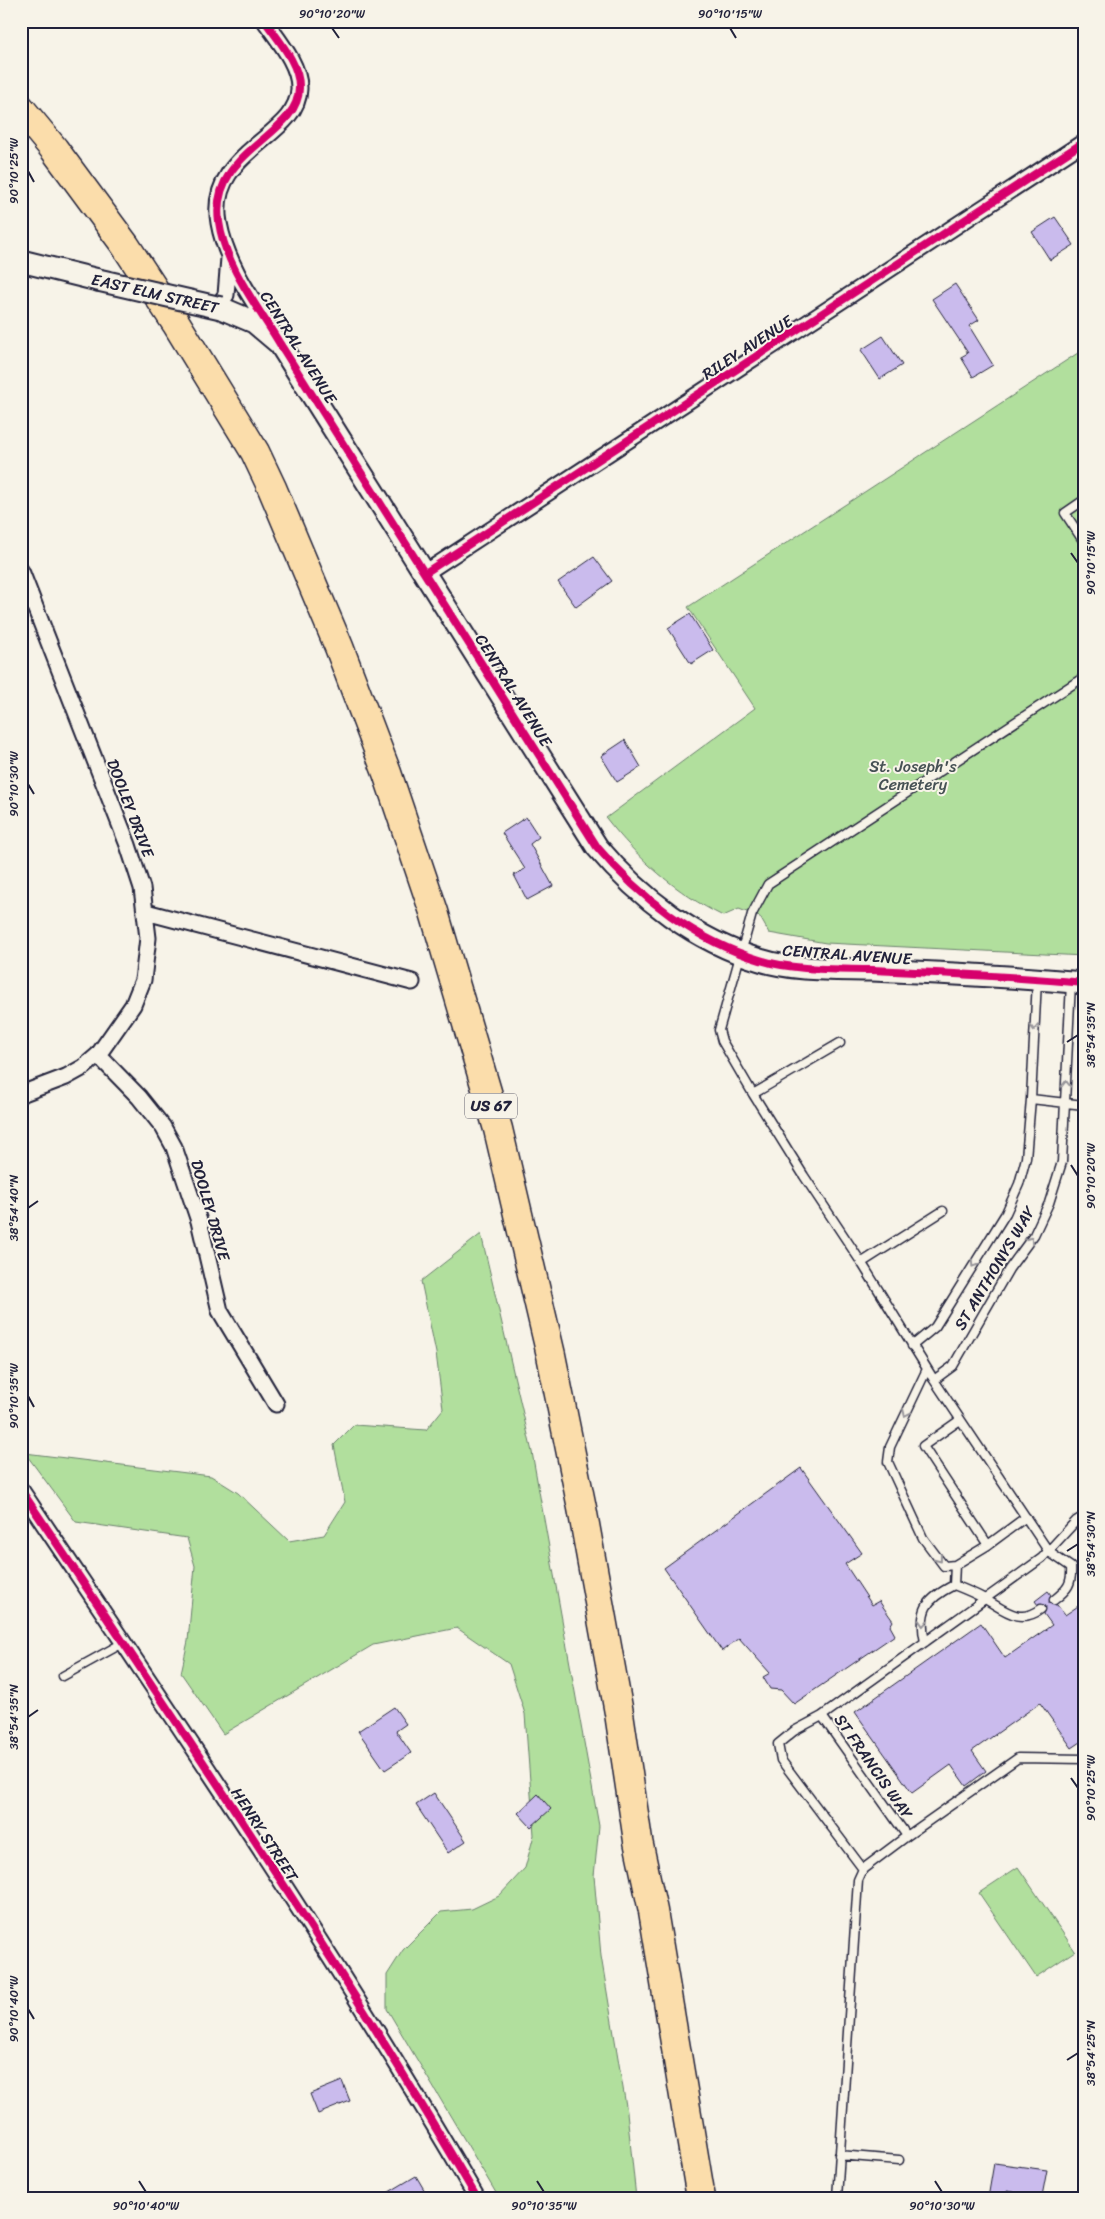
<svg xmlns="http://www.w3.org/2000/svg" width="1105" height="2219" font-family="Sriracha,sans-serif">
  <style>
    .green { fill: #b1df9d; stroke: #6a806c }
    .building { fill: #cabbed; stroke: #22223b }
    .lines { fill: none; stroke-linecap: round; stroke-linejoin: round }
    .lane-casing { stroke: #22223b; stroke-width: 11 }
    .street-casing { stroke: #22223b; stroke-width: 19 }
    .secondary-casing { stroke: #22223b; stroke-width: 25 }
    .highway-casing { stroke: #22223b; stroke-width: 31 }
    .lane { stroke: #f7f3e8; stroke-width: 8 }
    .street { stroke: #f7f3e8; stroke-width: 15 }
    .secondary { stroke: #f7f3e8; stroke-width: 21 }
    .highway { stroke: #fbddab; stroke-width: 28 }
    .secondary-bridge-casing { stroke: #22223b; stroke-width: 25; stroke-linecap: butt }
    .secondary-bridge { stroke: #f7f3e8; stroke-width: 21 }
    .cycleway-casing { stroke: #f7f3e8; stroke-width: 11 }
    .cycleway { stroke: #d6006c; stroke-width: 8 }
    .oneway { stroke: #97959a }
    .ticks { fill: none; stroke: #22223b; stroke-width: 2 }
    .labels { text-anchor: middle; stroke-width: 4; stroke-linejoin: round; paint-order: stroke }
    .shield { fill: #f7f3e8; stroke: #62616f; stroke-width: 1 }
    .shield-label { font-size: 15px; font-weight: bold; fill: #22223b }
    .street-label { font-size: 16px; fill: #22223b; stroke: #f7f3e8 }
    .park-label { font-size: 16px; fill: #465154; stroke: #f7f3e8 }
    .neatline { fill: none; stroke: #22223b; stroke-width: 2 }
    .ticks-label { font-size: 12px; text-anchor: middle; fill: #22223b }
  </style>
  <rect width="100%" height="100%" fill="#f7f3e8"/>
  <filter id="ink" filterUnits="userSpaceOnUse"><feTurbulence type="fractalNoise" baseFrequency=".02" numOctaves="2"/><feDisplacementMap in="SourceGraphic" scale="10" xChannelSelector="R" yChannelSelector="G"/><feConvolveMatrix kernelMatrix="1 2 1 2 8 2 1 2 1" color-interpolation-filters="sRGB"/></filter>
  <g filter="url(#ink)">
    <path class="green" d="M1084,349V956L826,943L769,933L760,917L739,909L723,916C676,893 638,859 606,818L755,708L688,607Z
      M481,1234L532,1452L599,1826L594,1876L601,1956L627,2112L636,2198H499L387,2009V1975L403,1950L441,1912L472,1909L499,1896L525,1868L534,1835L525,1714L509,1664L457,1628L373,1645L223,1734L181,1673L188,1641L195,1566L187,1538L76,1522L25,1453L211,1476L238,1493L289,1541L324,1535L345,1502L334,1445L354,1425L426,1430L443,1409L436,1353L421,1281Z
      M1018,1867L1075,1951L1036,1977L979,1893Z"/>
    <path class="building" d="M1055,217L1074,245L1050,260L1032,232Z
      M955,284L979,320L969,326L993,365L973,377L961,357L968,353L932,299Z
      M883,336L902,365L880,379L861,350Z
      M594,557L612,581L576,607L558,582Z
      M690,614L713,650L691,664L668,628Z
      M625,740L641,767L617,782L601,756Z
      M526,817L539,837L530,844L553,886L527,900L514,875L525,869L502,833Z
      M801,1468L862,1553L845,1564L872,1605L879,1601L893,1621L890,1626L895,1635L794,1704L781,1690L770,1689L763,1677L770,1673L739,1638L722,1651L664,1568Z
      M1048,1591L1051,1595L1049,1603L1057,1605L1065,1615L1084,1602V1740L1072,1748L1040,1703L972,1751L986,1771L966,1786L951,1765L912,1793L855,1712L981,1623L1005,1658L1052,1625L1044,1614L1046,1606L1038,1605L1035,1601Z
      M394,1707L406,1724L396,1731L411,1753L385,1770L358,1731Z
      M434,1793L466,1841L448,1853L416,1805Z
      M538,1794L551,1809L531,1827L518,1813Z
      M342,2081L350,2101L318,2114L310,2094Z
      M994,2163L1047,2170L1042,2196L1007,2191L1006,2198H988Z
      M416,2176L429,2198H379Z"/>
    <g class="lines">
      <defs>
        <path id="lane" d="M1084,500L1065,513L1084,542
          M753,1094L840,1043
          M1031,1099L1084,1105
          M861,1263L943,1211
          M912,1346L935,1327L1006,1213L1019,1184L1026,1158L1031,1099L1037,980
          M927,1369L890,1447L888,1462L923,1538L944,1566L955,1565L988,1545
          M934,1380L953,1366L1009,1269L1034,1235L1049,1203L1062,1162L1071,983
          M960,1420L923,1446L988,1545L1026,1517
          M954,1585C964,1589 974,1593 983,1598C1002,1608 1019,1626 1041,1609
          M954,1585L955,1565
          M1054,1600C1068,1589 1072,1584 1071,1567L1049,1552L934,1380L863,1265L804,1176L753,1094L722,1041L719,1030L752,914L768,884L1084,677
          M925,1642C918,1610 926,1599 954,1585
          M63,1676L123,1643
          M822,1716L794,1731L778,1744L781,1760L863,1869
          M907,1836L1018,1758L1084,1759
          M839,2155L899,2160
          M837,2198L858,1880L863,1869L907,1836L822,1716L1042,1558L1076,1521L1084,1516"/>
        <path id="street" d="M265,21C278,40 300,65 299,89C298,138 206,151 219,223C226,263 252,299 273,332
          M217,307L226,295L229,258
          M21,571L128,845L142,888L148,938L143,980L133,1005L98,1055L84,1067L66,1077L21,1094
          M425,573L1084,142
          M146,912L412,982
          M98,1055L139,1097L163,1127L174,1147L199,1221L220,1311L276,1404
          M21,1490C177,1723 336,1955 477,2198"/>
        <path id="secondary" d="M21,261L98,280
          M221,308L254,322L280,344L597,847C640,898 696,941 760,960C795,971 836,969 872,970C943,973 1013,976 1084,983"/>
        <path id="highway" d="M21,109L54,149L125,245L176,323L255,452L272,488L339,647L387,773L434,912L498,1129L551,1355L582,1508L619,1713L638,1841L653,1911L701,2198"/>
      </defs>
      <use href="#lane" class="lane-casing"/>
      <use href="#street" class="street-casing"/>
      <use href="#secondary" class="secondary-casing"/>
      <use href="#highway" class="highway-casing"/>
      <use href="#lane" class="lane"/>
      <use href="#street" class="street"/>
      <use href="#secondary" class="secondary"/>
      <use href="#highway" class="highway"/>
      <defs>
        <path id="secondary-bridge" d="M98,280L221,308"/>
      </defs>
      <use href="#secondary-bridge" class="secondary-bridge-casing"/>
      <use href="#secondary-bridge" class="secondary-bridge"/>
      <defs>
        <path id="cycleway" d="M265,21C278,40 300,64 299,88C299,137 209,149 219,222C225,266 258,307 280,344L597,847C640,898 696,941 760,960C795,971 836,969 872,970C943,973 1013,976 1084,983
          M425,573L1084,142
          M21,1490C177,1723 336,1955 477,2198"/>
      </defs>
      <use href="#cycleway" class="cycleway-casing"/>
      <use href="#cycleway" class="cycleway"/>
    </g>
    <defs><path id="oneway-chevron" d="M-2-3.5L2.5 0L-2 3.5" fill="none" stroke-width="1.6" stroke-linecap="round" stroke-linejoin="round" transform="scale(1.25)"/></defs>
    <g class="oneway">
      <use href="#oneway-chevron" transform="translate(1034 1027) rotate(93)"/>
      <use href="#oneway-chevron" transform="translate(1066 1084) rotate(-90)"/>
      <use href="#oneway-chevron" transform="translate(1030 1240) rotate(-55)"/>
      <use href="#oneway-chevron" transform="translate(974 1264) rotate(123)"/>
      <use href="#oneway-chevron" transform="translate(906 1413) rotate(115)"/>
      <use href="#oneway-chevron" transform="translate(939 1559) rotate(52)"/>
      <use href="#oneway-chevron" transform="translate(923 1623) rotate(93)"/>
    </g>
  </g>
  <path class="ticks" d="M332,28L339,38M730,28L736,38M28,171L34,182M1071,553L1078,563M28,784L34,794M1067,1042L1078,1035M1071,1165L1078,1176M28,1208L38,1201M28,1396L34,1407M1067,1551L1078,1544M28,1717L38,1710M1071,1778L1078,1788M28,2009L34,2019M1067,2060L1078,2053M139,2181L146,2192M537,2181L544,2192M935,2181L942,2192"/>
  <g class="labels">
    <rect class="shield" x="465" y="1093.5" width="52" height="25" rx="4"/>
    <g class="shield-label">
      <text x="491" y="1111">US 67</text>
    </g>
    <g class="street-label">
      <text transform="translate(155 293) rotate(13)" y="6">EAST ELM STREET</text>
      <text transform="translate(299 347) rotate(58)" y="6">CENTRAL AVENUE</text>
      <text transform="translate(747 347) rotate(-33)" y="6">RILEY AVENUE</text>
      <text transform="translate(514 690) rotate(58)" y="6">CENTRAL AVENUE</text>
      <text transform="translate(131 808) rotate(69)" y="6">DOOLEY DRIVE</text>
      <text transform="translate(847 954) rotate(4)" y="6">CENTRAL AVENUE</text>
      <text transform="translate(211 1210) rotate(74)" y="6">DOOLEY DRIVE</text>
      <text transform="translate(994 1268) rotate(-59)" y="6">ST ANTHONYS WAY</text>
      <text transform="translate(874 1766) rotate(55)" y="6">ST FRANCIS WAY</text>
      <text transform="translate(265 1834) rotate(57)" y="6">HENRY STREET</text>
    </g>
    <g class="park-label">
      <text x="913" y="772">St. Joseph's<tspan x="913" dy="18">Cemetery</tspan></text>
    </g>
  </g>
  <rect width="1105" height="2219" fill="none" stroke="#f7f3e8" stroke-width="55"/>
  <rect x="28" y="28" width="1050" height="2164" class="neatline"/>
  <g class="ticks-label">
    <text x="332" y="18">90°10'20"W</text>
    <text x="730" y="18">90°10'15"W</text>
    <text transform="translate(14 171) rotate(-90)" y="4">90°10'25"W</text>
    <text transform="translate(1091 563) rotate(-90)" y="4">90°10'15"W</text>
    <text transform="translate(14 784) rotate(-90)" y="4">90°10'30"W</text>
    <text transform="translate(1091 1035) rotate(-90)" y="4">38°54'35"N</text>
    <text transform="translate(1091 1176) rotate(-90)" y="4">90°10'20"W</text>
    <text transform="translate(14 1208) rotate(-90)" y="4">38°54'40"N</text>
    <text transform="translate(14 1396) rotate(-90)" y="4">90°10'35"W</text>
    <text transform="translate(1091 1544) rotate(-90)" y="4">38°54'30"N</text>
    <text transform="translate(14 1717) rotate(-90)" y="4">38°54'35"N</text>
    <text transform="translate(1091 1788) rotate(-90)" y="4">90°10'25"W</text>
    <text transform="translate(14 2009) rotate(-90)" y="4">90°10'40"W</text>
    <text transform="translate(1091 2053) rotate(-90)" y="4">38°54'25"N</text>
    <text x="146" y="2210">90°10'40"W</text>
    <text x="544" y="2210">90°10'35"W</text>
    <text x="942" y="2210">90°10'30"W</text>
  </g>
</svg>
